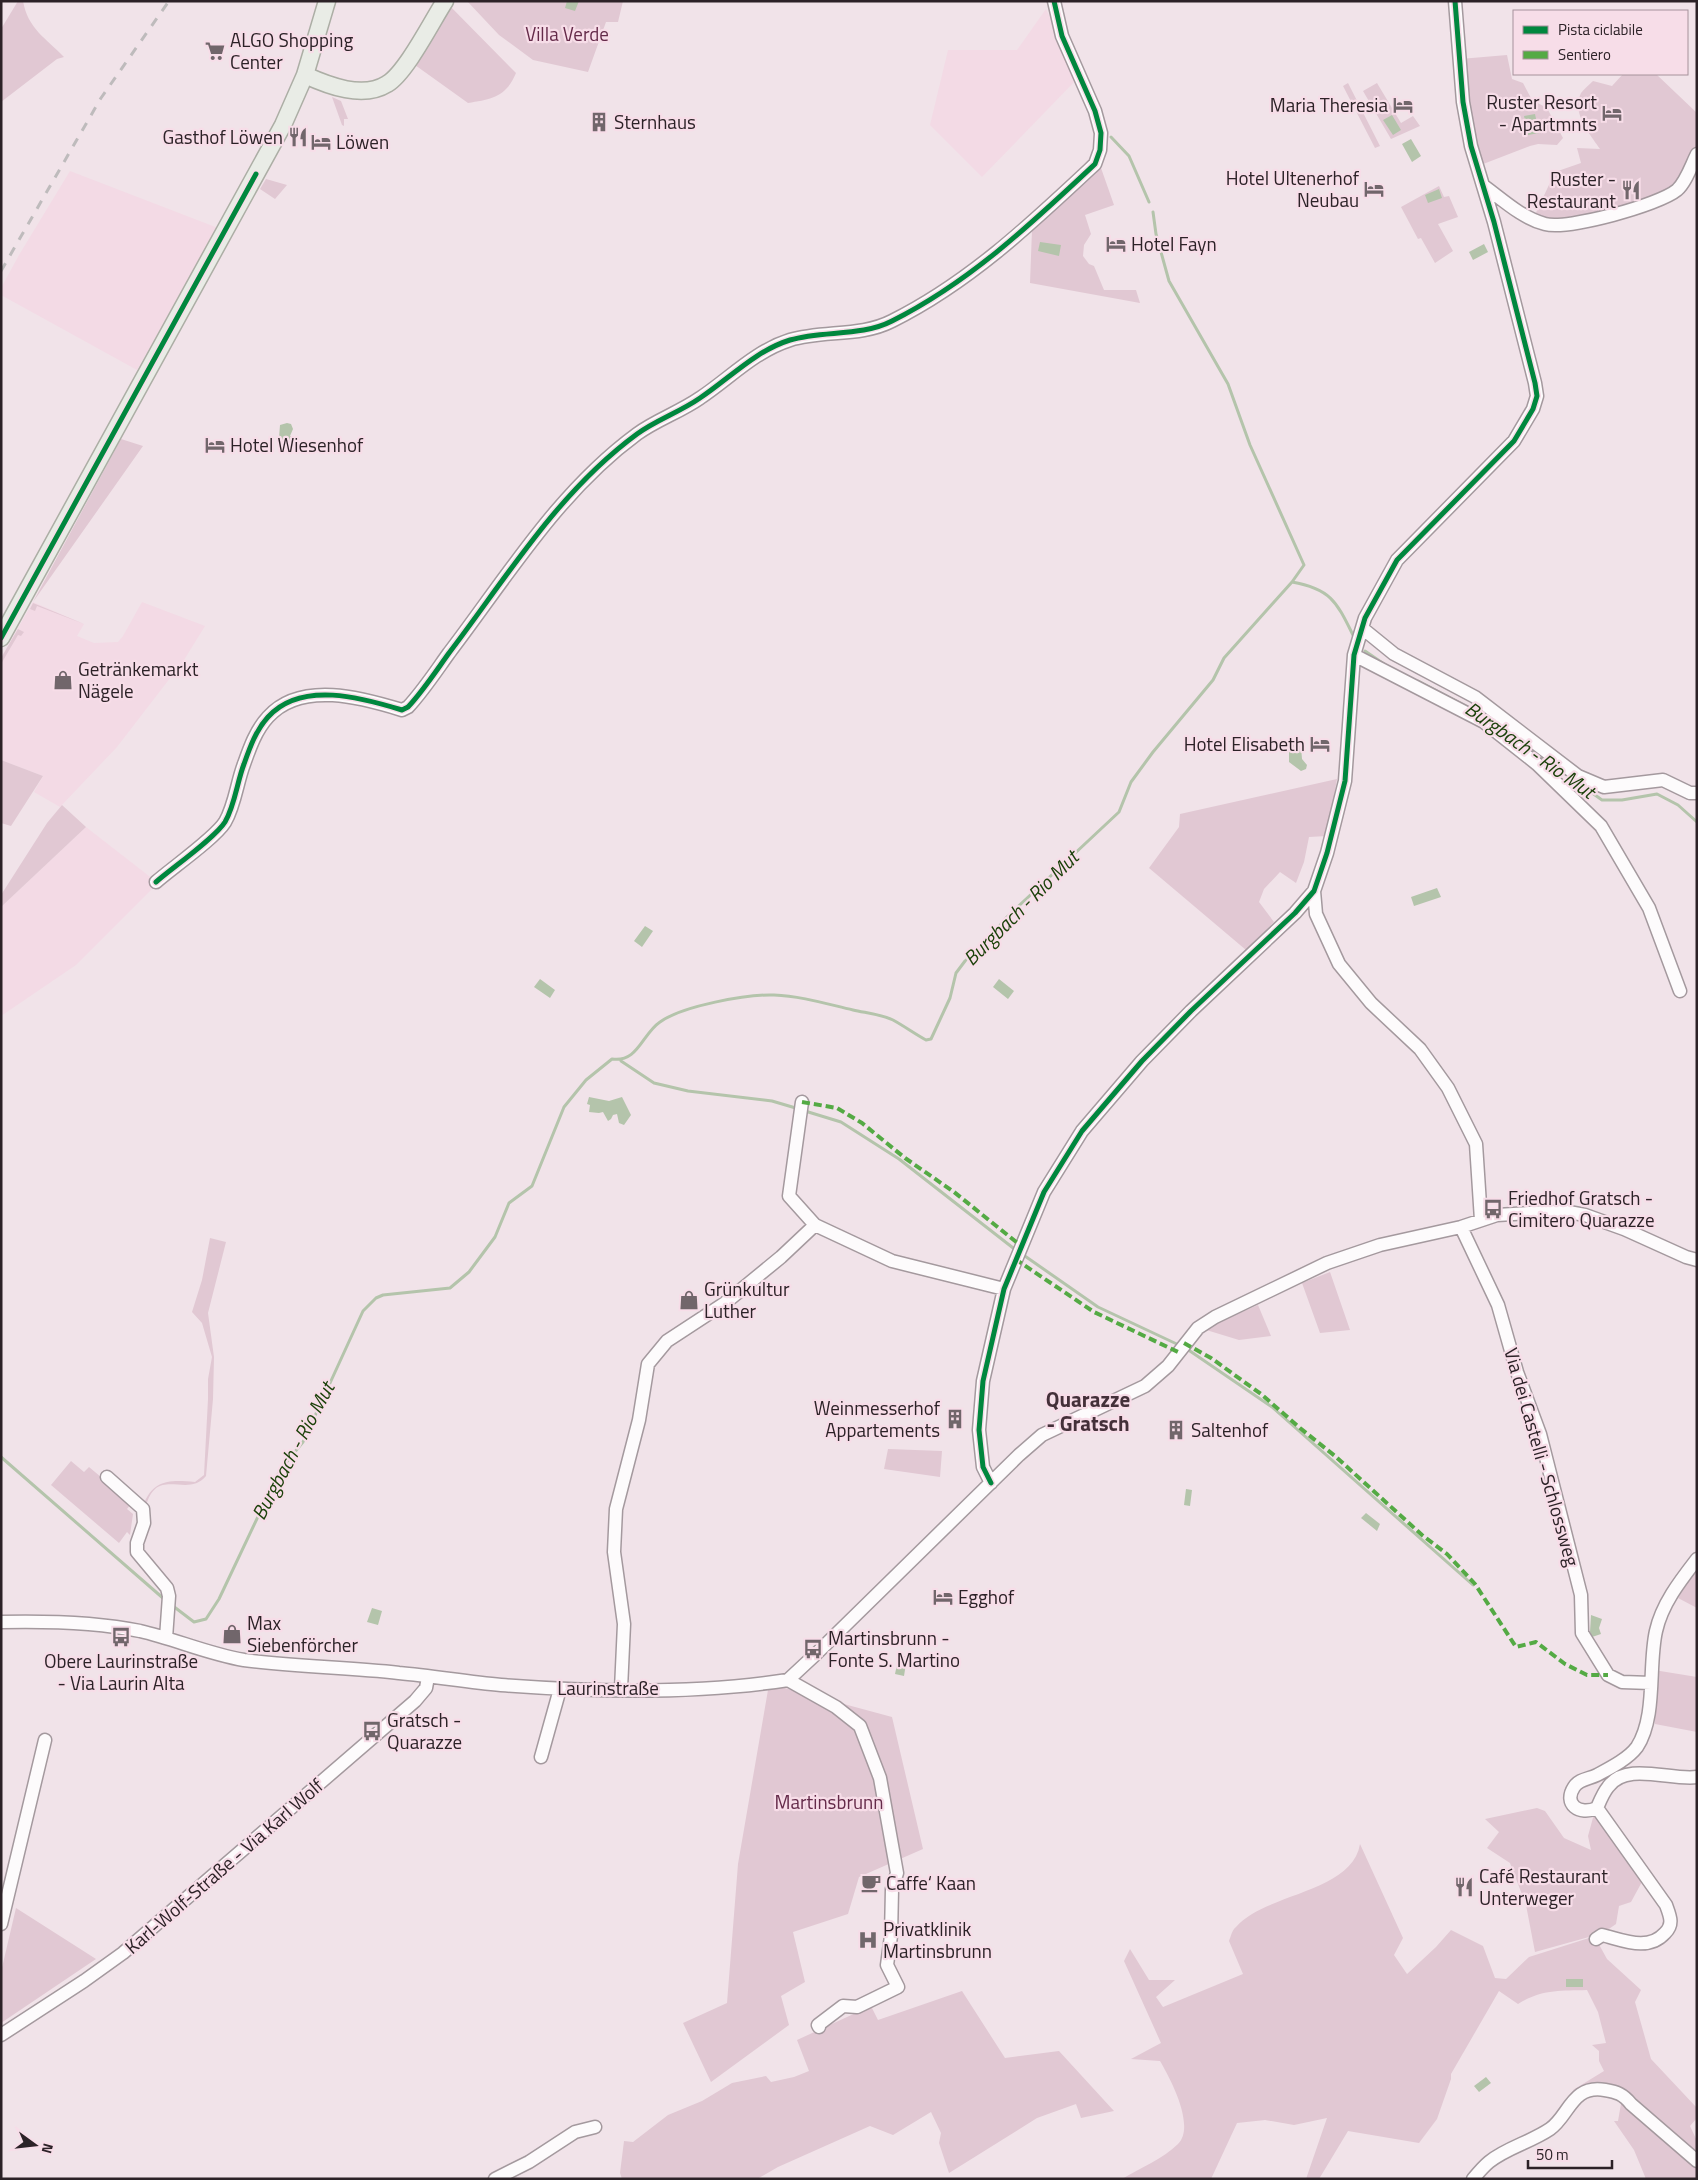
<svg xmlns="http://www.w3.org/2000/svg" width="1698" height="2180" font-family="'Titillium Web',sans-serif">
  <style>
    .built { fill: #f3dae5 }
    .green { fill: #e1c8d3 }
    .water { fill: #b4c4ab }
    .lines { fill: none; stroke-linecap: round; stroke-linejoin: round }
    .stream { stroke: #b4c4ab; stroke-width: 3 }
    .minor-casing { stroke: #a4999e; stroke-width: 15 }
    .major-casing { stroke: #acaea5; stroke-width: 19 }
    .minor { stroke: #fdfbfc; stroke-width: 12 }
    .major { stroke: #e9ece6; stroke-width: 16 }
    .rail { stroke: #bebbbc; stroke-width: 3; stroke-dasharray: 9 9; stroke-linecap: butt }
    .quiet { stroke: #54aa44; stroke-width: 4; stroke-dasharray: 8 4; stroke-linecap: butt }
    .cycleway-casing { stroke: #f7dde8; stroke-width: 8 }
    .cycleway { stroke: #00873e; stroke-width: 5 }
    .labels { text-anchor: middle; stroke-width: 4.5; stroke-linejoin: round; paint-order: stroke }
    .park-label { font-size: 19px; fill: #642a49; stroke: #f7dde8 }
    .poi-label { font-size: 19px; fill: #2c2227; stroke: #f7dde8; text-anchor: start }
    .street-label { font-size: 19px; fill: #2c2227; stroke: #f7dde8 }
    .water-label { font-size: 20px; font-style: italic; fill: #1b410a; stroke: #f7dde8 }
    .quarter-label { font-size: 21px; font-weight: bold; fill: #443039; stroke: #f7dde8 }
  </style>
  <rect width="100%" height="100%" fill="#f1e3e9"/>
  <path class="built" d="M1046,9L1078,78L982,177L930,125L948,50H1017Z
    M70,171L218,228L137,370L1,295V288L19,255Z
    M33,602L84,624L77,636L94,643L118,642L123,636L142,602L205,626L184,660L117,747L60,807L34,792L43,776L1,760V658Z
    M86,827L158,883L76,965L1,1016V907Z"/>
  <path class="green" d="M18,1H23C28,29 46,38 64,57L57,59L1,102V29Z
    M445,1L516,73C506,97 492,99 468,103L408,60Z
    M467,1H623L618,22H606L588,72L533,60L499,35Z
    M1507,55L1512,79L1523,83L1532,100L1547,108L1563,138L1557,145L1538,144L1530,146L1478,166L1460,59Z
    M1623,74H1656L1697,113V154L1682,184L1591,220L1533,219L1555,172L1581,163L1577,148L1600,149C1590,134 1571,113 1581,93C1584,89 1589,85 1593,81L1612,86Z
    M1348,83L1380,146L1375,148L1343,86Z
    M1377,83L1401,123L1413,116L1420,126L1391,139L1363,91Z
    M332,97L341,101L348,119H344V126L342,125Z
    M1101,168L1114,205L1085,215L1091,234L1084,245L1083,256L1089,264L1094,266L1104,290H1136L1140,303L1030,283L1032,230Z
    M266,179L287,185L275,199L260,189Z
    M1439,186L1444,197L1449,196L1458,217L1438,224L1453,251L1435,263L1421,238L1418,239L1401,207Z
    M121,439L143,446L33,602Z
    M33,603L84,624L37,606L35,611L30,609Z
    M18,629L24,632L21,636L18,635L1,664V658Z
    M1,760L43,776L11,826L1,823Z
    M1337,779L1327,836L1309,837L1304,862L1296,883L1280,872L1264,889L1259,902L1274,922L1246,950L1149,868L1179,827L1180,814Z
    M62,805L86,827L1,907V895L47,823Z
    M210,1238L226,1242L208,1313L214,1357L213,1399L206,1476C187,1499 157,1465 146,1506H143C153,1479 170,1480 195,1482L204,1475L208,1399V1379L212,1357L202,1323L192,1312L202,1280Z
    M1330,1272L1350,1330L1320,1333L1302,1283Z
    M1258,1305L1271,1336L1239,1340L1203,1329Z
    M888,1449L942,1451L940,1477L884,1469Z
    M71,1461L84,1472L89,1467L132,1503L127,1509L133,1514L130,1535L127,1532L119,1543L51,1485Z
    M1697,1568V1608L1678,1598Z
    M1654,1670L1697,1677V1732L1655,1724Z
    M781,1687L892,1717L923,1849L859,1877L848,1914L793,1932L805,1982L781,1996L789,2025L711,2082L683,2023L727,2003L738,1864L768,1690Z
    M1537,1808L1545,1811L1564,1838L1591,1850L1588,1836L1594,1814L1643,1880L1631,1902L1619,1906L1616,1924L1596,1938L1589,1937L1535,1952L1526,1905L1510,1863L1487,1848L1499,1832L1485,1819Z
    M1360,1844L1403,1938L1394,1955L1407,1974L1436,1947L1451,1930L1483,1946L1495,1978L1506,1979L1529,1957L1589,1938L1596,1939L1607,1959L1641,1990L1635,2002L1651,2059L1697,2108V2118L1690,2126L1697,2141V2179H1646L1634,2150L1614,2121H1618L1622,2098L1616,2091L1579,2095L1573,2090L1604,2071L1599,2061V2051L1592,2045L1606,2043L1598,2012L1587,1990C1559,1991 1542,1989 1518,2004L1499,1991L1451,2074V2079L1437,2119L1419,2143L1348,2131L1319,2179H1306L1327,2118L1294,2125L1265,2120L1237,2123L1211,2179H1122C1140,2168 1163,2159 1178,2144C1196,2126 1170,2078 1160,2061L1131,2059L1161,2043L1124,1961L1130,1949L1149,1980H1175L1156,1997L1163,2007L1243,1974L1229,1941C1231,1936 1232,1930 1236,1927C1265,1893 1352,1893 1360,1844Z
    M16,1908L96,1959L1,2023V1972Z
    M962,1991L1005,2058L1059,2051L1114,2111L1081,2118L1076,2104L1037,2118L949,2173L939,2143L941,2133L931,2112L893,2135L870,2126L778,2167L757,2179H622L620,2173L624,2141L633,2142L668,2115L702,2101L732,2083L766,2076L771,2082L794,2077L809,2071L797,2040L871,2006L878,2020Z"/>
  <path class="water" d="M567,1H579L575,11L565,8Z
    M1535,114L1539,133L1528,135L1524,116Z
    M1392,115L1401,130L1393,135L1383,120Z
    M1411,139L1421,156L1412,162L1402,144Z
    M1439,189L1442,198L1428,203L1425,195Z
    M1040,242L1061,245L1059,256L1038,251Z
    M1484,244L1488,252L1473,260L1469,252Z
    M287,423L291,424L293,429L290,436L293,437L295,445L283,447L279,438L280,425Z
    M1297,744L1301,747L1302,759L1307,765L1306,769L1301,771L1289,762V745Z
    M1437,888L1441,897L1414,906L1411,897Z
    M645,926L653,931L642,947L634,941Z
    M540,979L555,990L550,998L534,987Z
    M999,979L1014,991L1008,999L993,987Z
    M589,1097L609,1101L622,1097L631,1115L624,1125L619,1123L617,1114L613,1115L611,1119L608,1121L603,1112L599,1113L589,1112L590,1105L587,1104Z
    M1186,1489L1192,1490L1190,1506L1184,1505Z
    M1366,1513L1380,1524L1377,1531L1361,1518Z
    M372,1608L382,1611L378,1625L367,1622Z
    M1591,1615L1602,1619L1599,1628L1601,1634L1592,1637L1590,1632Z
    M899,1655L907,1657L904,1676L895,1674Z
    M1566,1979H1583V1987H1566Z
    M1486,2077L1491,2083L1479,2092L1474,2086Z"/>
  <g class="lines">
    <path class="stream" d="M1111,137L1129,156L1149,202
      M1153,212L1156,234L1169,281L1228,384L1250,445L1304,565L1292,582
      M1365,651L1384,664
      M1418,681L1477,712
      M1497,725L1602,800H1622L1657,794L1678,805L1697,822
      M621,1061L654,1083L688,1091L772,1101L799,1109
      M805,1111L841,1122L899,1159L1017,1251
      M1022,1254L1098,1307L1181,1346
      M1187,1349L1272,1407L1473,1585
      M1,1457L164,1599
      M173,1606L194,1622L206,1619L219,1599L280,1470L303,1442L363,1311L376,1298L383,1295L450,1288L469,1272L495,1237L509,1203L532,1186L564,1107L586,1080L612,1059C638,1063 642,1034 660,1022C682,1006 747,994 774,995C801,996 827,1004 853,1010C866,1013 880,1014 893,1020C904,1026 915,1034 926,1040L931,1039L950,998L956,973L965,961L986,942L1007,917L1119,812L1131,782L1153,752L1213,680L1224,658L1292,582C1332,589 1337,603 1354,637"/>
    <defs>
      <path id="minor" d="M1484,186C1503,200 1522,218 1545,224C1568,230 1659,205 1677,190C1686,182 1691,166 1697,154
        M1362,628L1394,654L1475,697L1578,776L1604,787L1663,780L1690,793H1697
        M1354,655L1484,722L1537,764L1601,826L1649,908L1680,991
        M156,882C172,868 215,838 225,822C235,805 237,782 244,764C250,747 256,730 268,717C301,680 363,698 402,710L408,707C423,691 436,671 449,653C507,577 558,492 637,434C656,420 680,412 700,398C730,378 755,351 790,340C823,330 861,337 892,321C970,282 1032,223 1095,164L1100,150L1101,133L1095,111L1062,36L1054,1
        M1314,891L1316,914L1339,964L1371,1003L1420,1049L1448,1088L1476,1144L1481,1220
        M815,1225L892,1261L1004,1289
        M1461,1227L1498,1305L1517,1372L1540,1434L1581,1595L1582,1633L1608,1675L1622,1682L1651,1683
        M107,1477L143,1509L144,1523L137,1543V1552L167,1588L169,1596L166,1638
        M991,1483L983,1467L979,1430L983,1381L1004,1289L1044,1192L1082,1131L1142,1061L1191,1011L1295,913L1314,891L1327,853L1345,781L1354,655L1365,618L1397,560L1514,441L1533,409L1537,396L1535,383L1494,222L1471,146L1463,102L1455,1
        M1,1622C47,1621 96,1622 140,1631C175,1639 208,1654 244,1660C295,1667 347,1667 399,1673C433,1676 467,1682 501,1685C592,1692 698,1694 788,1680
        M788,1680L817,1653L1019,1455L1042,1435L1145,1386L1168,1366L1198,1328L1215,1317L1327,1263L1380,1245L1461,1227L1497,1215L1563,1211L1585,1215L1624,1229L1686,1257L1697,1260
        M788,1680L836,1707L860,1726L880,1778L897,1873L892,1889L891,1936L887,1965L898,1987L857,2007L843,2006L818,2025L819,2027
        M621,1689L624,1624L614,1552L616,1509L639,1420L648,1364L667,1341L725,1303L781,1257L815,1225L789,1196L802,1102
        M541,1757L560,1689
        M1597,1808C1579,1816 1563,1804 1574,1787C1579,1779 1589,1779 1597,1775C1610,1768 1628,1759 1637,1747C1657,1716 1648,1666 1656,1631C1662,1604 1680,1581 1697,1559
        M1597,1808C1600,1801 1603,1793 1608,1787C1626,1761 1671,1781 1697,1777
        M1,1924L45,1740
        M1596,1939L1602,1935C1623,1940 1648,1952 1665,1933C1674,1924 1670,1916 1666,1905L1597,1808
        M1,2035L84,1981L123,1953L415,1701L426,1688L428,1677
        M495,2179L529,2162L575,2132L595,2127
        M1473,2179C1478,2173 1483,2167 1489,2162C1506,2148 1531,2142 1550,2129C1569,2116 1572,2084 1605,2090C1617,2092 1623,2094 1631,2104L1697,2161"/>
      <path id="major" d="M305,75C329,86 363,99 387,84C406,73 432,21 445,1
        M1,638L283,125L305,75L327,1"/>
    </defs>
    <use href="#minor" class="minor-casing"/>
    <use href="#major" class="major-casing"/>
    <use href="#minor" class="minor"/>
    <use href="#major" class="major"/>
    <path class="rail" d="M1,271L101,98L169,1"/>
    <path class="quiet" d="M802,1102L837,1108L862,1123L905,1158L954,1192L1020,1245
      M1015,1259L1094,1312L1178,1352
      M1184,1343L1211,1358L1261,1394L1300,1428L1335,1456L1422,1535L1447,1554L1475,1584L1516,1647L1536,1642L1565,1664L1587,1675H1608"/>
    <defs>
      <path id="cycleway" d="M1,638L256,174
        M156,882C172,868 215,838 225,822C235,805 237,782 244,764C250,747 256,730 268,717C301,680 363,698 402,710L408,707C423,691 436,671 449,653C507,577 558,492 637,434C656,420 680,412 700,398C730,378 755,351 790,340C823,330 861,337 892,321C970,282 1032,223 1095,164L1100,150L1101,133L1095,111L1062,36L1054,1
        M991,1483L983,1467L979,1430L983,1381L1004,1289L1044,1192L1082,1131L1142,1061L1191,1011L1295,913L1314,891L1327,853L1345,781L1354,655L1365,618L1397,560L1514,441L1533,409L1537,396L1535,383L1494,222L1471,146L1463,102L1455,1"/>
    </defs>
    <use href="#cycleway" class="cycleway-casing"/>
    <use href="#cycleway" class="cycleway"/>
  </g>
  <defs>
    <symbol id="supermarket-bare" viewBox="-9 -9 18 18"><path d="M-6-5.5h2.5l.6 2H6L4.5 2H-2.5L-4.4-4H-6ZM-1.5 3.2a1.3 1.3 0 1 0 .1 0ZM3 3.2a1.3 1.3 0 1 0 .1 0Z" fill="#71666b" stroke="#f7dde8" stroke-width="2.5" paint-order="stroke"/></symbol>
    <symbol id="hotel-bare" viewBox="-9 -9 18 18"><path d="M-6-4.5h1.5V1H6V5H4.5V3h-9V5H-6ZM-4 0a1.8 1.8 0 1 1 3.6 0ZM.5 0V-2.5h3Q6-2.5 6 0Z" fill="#71666b" stroke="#f7dde8" stroke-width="2.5" paint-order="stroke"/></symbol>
    <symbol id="building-bare" viewBox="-9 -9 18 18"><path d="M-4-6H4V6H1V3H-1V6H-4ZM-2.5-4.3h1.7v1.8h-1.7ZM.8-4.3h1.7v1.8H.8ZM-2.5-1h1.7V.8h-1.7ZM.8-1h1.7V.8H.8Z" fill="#71666b" stroke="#f7dde8" stroke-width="2.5" paint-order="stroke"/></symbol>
    <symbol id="restaurant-bare" viewBox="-9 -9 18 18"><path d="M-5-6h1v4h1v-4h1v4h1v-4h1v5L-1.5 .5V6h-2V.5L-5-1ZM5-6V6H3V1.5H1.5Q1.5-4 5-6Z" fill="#71666b" stroke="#f7dde8" stroke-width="2.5" paint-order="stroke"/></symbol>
    <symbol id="shop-bare" viewBox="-9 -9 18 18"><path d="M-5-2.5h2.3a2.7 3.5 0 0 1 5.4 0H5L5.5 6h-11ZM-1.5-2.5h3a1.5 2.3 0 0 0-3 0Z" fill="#71666b" stroke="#f7dde8" stroke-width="2.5" paint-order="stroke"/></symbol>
    <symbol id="bus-bare" viewBox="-9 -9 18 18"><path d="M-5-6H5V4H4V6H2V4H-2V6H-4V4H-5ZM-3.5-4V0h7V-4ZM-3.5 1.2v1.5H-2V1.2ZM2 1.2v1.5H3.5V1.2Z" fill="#71666b" stroke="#f7dde8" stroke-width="2.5" paint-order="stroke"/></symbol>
    <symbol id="cafe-bare" viewBox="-9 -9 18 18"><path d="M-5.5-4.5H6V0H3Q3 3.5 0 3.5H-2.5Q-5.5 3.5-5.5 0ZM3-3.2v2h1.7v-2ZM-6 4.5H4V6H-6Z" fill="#71666b" stroke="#f7dde8" stroke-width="2.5" paint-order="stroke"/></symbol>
    <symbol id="hospital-bare" viewBox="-9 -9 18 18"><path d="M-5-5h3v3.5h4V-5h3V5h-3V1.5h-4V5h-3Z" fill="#71666b" stroke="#f7dde8" stroke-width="2.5" paint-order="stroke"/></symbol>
  </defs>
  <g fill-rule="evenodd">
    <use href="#supermarket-bare" x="201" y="37" width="28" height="28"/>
    <use href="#hotel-bare" x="1389" y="91" width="28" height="28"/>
    <use href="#hotel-bare" x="1598" y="99" width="28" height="28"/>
    <use href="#building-bare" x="585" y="108" width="28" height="28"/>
    <use href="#restaurant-bare" x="284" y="123" width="28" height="28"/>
    <use href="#hotel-bare" x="307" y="128" width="28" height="28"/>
    <use href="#hotel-bare" x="1360" y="175" width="28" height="28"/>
    <use href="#restaurant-bare" x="1617" y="176" width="28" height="28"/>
    <use href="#hotel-bare" x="1102" y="230" width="28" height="28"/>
    <use href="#hotel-bare" x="201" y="431" width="28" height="28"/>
    <use href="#shop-bare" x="49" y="666" width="28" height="28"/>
    <use href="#hotel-bare" x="1306" y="730" width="28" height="28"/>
    <use href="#bus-bare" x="1479" y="1195" width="28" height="28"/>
    <use href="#shop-bare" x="675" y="1286" width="28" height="28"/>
    <use href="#building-bare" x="941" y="1405" width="28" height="28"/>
    <use href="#building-bare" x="1162" y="1416" width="28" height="28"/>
    <use href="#hotel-bare" x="929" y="1583" width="28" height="28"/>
    <use href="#shop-bare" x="218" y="1620" width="28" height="28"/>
    <use href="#bus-bare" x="107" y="1623" width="28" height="28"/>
    <use href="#bus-bare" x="799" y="1635" width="28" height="28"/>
    <use href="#bus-bare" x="358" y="1717" width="28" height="28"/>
    <use href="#cafe-bare" x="857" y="1869" width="28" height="28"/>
    <use href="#restaurant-bare" x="1450" y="1873" width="28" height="28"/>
    <use href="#hospital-bare" x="854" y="1926" width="28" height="28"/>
  </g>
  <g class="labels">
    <g class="park-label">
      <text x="567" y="41">Villa Verde</text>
      <text x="829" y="1809">Martinsbrunn</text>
    </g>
    <g class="poi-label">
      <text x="230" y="47">ALGO Shopping<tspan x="230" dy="22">Center</tspan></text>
      <text x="1597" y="109" text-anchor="end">Ruster Resort<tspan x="1597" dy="22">- Apartmnts</tspan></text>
      <text x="1388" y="112" text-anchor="end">Maria Theresia</text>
      <text x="614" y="129">Sternhaus</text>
      <text x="283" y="144" text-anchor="end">Gasthof Löwen</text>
      <text x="336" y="149">Löwen</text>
      <text x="1359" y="185" text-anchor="end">Hotel Ultenerhof<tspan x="1359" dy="22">Neubau</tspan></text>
      <text x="1616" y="186" text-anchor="end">Ruster -<tspan x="1616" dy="22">Restaurant</tspan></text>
      <text x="1131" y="251">Hotel Fayn</text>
      <text x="230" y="452">Hotel Wiesenhof</text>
      <text x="78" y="676">Getränkemarkt<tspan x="78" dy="22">Nägele</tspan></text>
      <text x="1305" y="751" text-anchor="end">Hotel Elisabeth</text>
      <text x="1508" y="1205">Friedhof Gratsch -<tspan x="1508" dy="22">Cimitero Quarazze</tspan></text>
      <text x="704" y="1296">Grünkultur<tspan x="704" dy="22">Luther</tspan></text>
      <text x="940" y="1415" text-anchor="end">Weinmesserhof<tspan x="940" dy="22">Appartements</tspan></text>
      <text x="1191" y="1437">Saltenhof</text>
      <text x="958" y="1604">Egghof</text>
      <text x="247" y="1630">Max<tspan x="247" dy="22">Siebenförcher</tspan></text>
      <text x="828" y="1645">Martinsbrunn -<tspan x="828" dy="22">Fonte S. Martino</tspan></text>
      <text x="121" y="1668" text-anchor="middle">Obere Laurinstraße<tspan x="121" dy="22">- Via Laurin Alta</tspan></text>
      <text x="387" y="1727">Gratsch -<tspan x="387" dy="22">Quarazze</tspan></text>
      <text x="1479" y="1883">Café Restaurant<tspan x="1479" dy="22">Unterweger</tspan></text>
      <text x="886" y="1890">Caffe‘ Kaan</text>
      <text x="883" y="1936">Privatklinik<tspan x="883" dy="22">Martinsbrunn</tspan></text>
    </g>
    <g class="street-label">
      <text transform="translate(1542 1457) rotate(74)" y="7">Via dei Castelli - Schlossweg</text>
      <text x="608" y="1695">Laurinstraße</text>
      <text transform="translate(224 1866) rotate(-41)" y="7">Karl-Wolf-Straße - Via Karl Wolf</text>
    </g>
    <g class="water-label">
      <text transform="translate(1530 750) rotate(35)" y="7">Burgbach - Rio Mut</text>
      <text transform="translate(1021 908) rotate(-45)" y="7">Burgbach - Rio Mut</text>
      <text transform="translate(293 1451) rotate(-62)" y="7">Burgbach - Rio Mut</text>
    </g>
    <g class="quarter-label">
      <text x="1088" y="1407">Quarazze<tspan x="1088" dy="24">- Gratsch</tspan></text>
    </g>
  </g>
  <rect width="1698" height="2180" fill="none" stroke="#2c2227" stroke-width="5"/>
  <rect x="1513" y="10" width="175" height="65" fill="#f7dde8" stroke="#a6929b"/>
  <rect x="1523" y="26" width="25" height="8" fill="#00873e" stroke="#a6929b"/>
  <text x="1558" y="35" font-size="15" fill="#2c2227">Pista ciclabile</text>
  <rect x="1523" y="51" width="25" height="8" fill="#54aa44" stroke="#a6929b"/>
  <text x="1558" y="60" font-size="15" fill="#2c2227">Sentiero</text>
  <g transform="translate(35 2145) rotate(105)" stroke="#f7dde8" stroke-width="4" paint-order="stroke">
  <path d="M0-4L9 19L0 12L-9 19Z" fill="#2c2227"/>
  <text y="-8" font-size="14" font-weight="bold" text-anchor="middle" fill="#2c2227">N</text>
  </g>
  <path d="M1528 2160v8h84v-8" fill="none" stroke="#2c2227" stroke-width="2.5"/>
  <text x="1536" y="2160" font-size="15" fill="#2c2227" stroke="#f7dde8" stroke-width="4" paint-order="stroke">50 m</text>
</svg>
